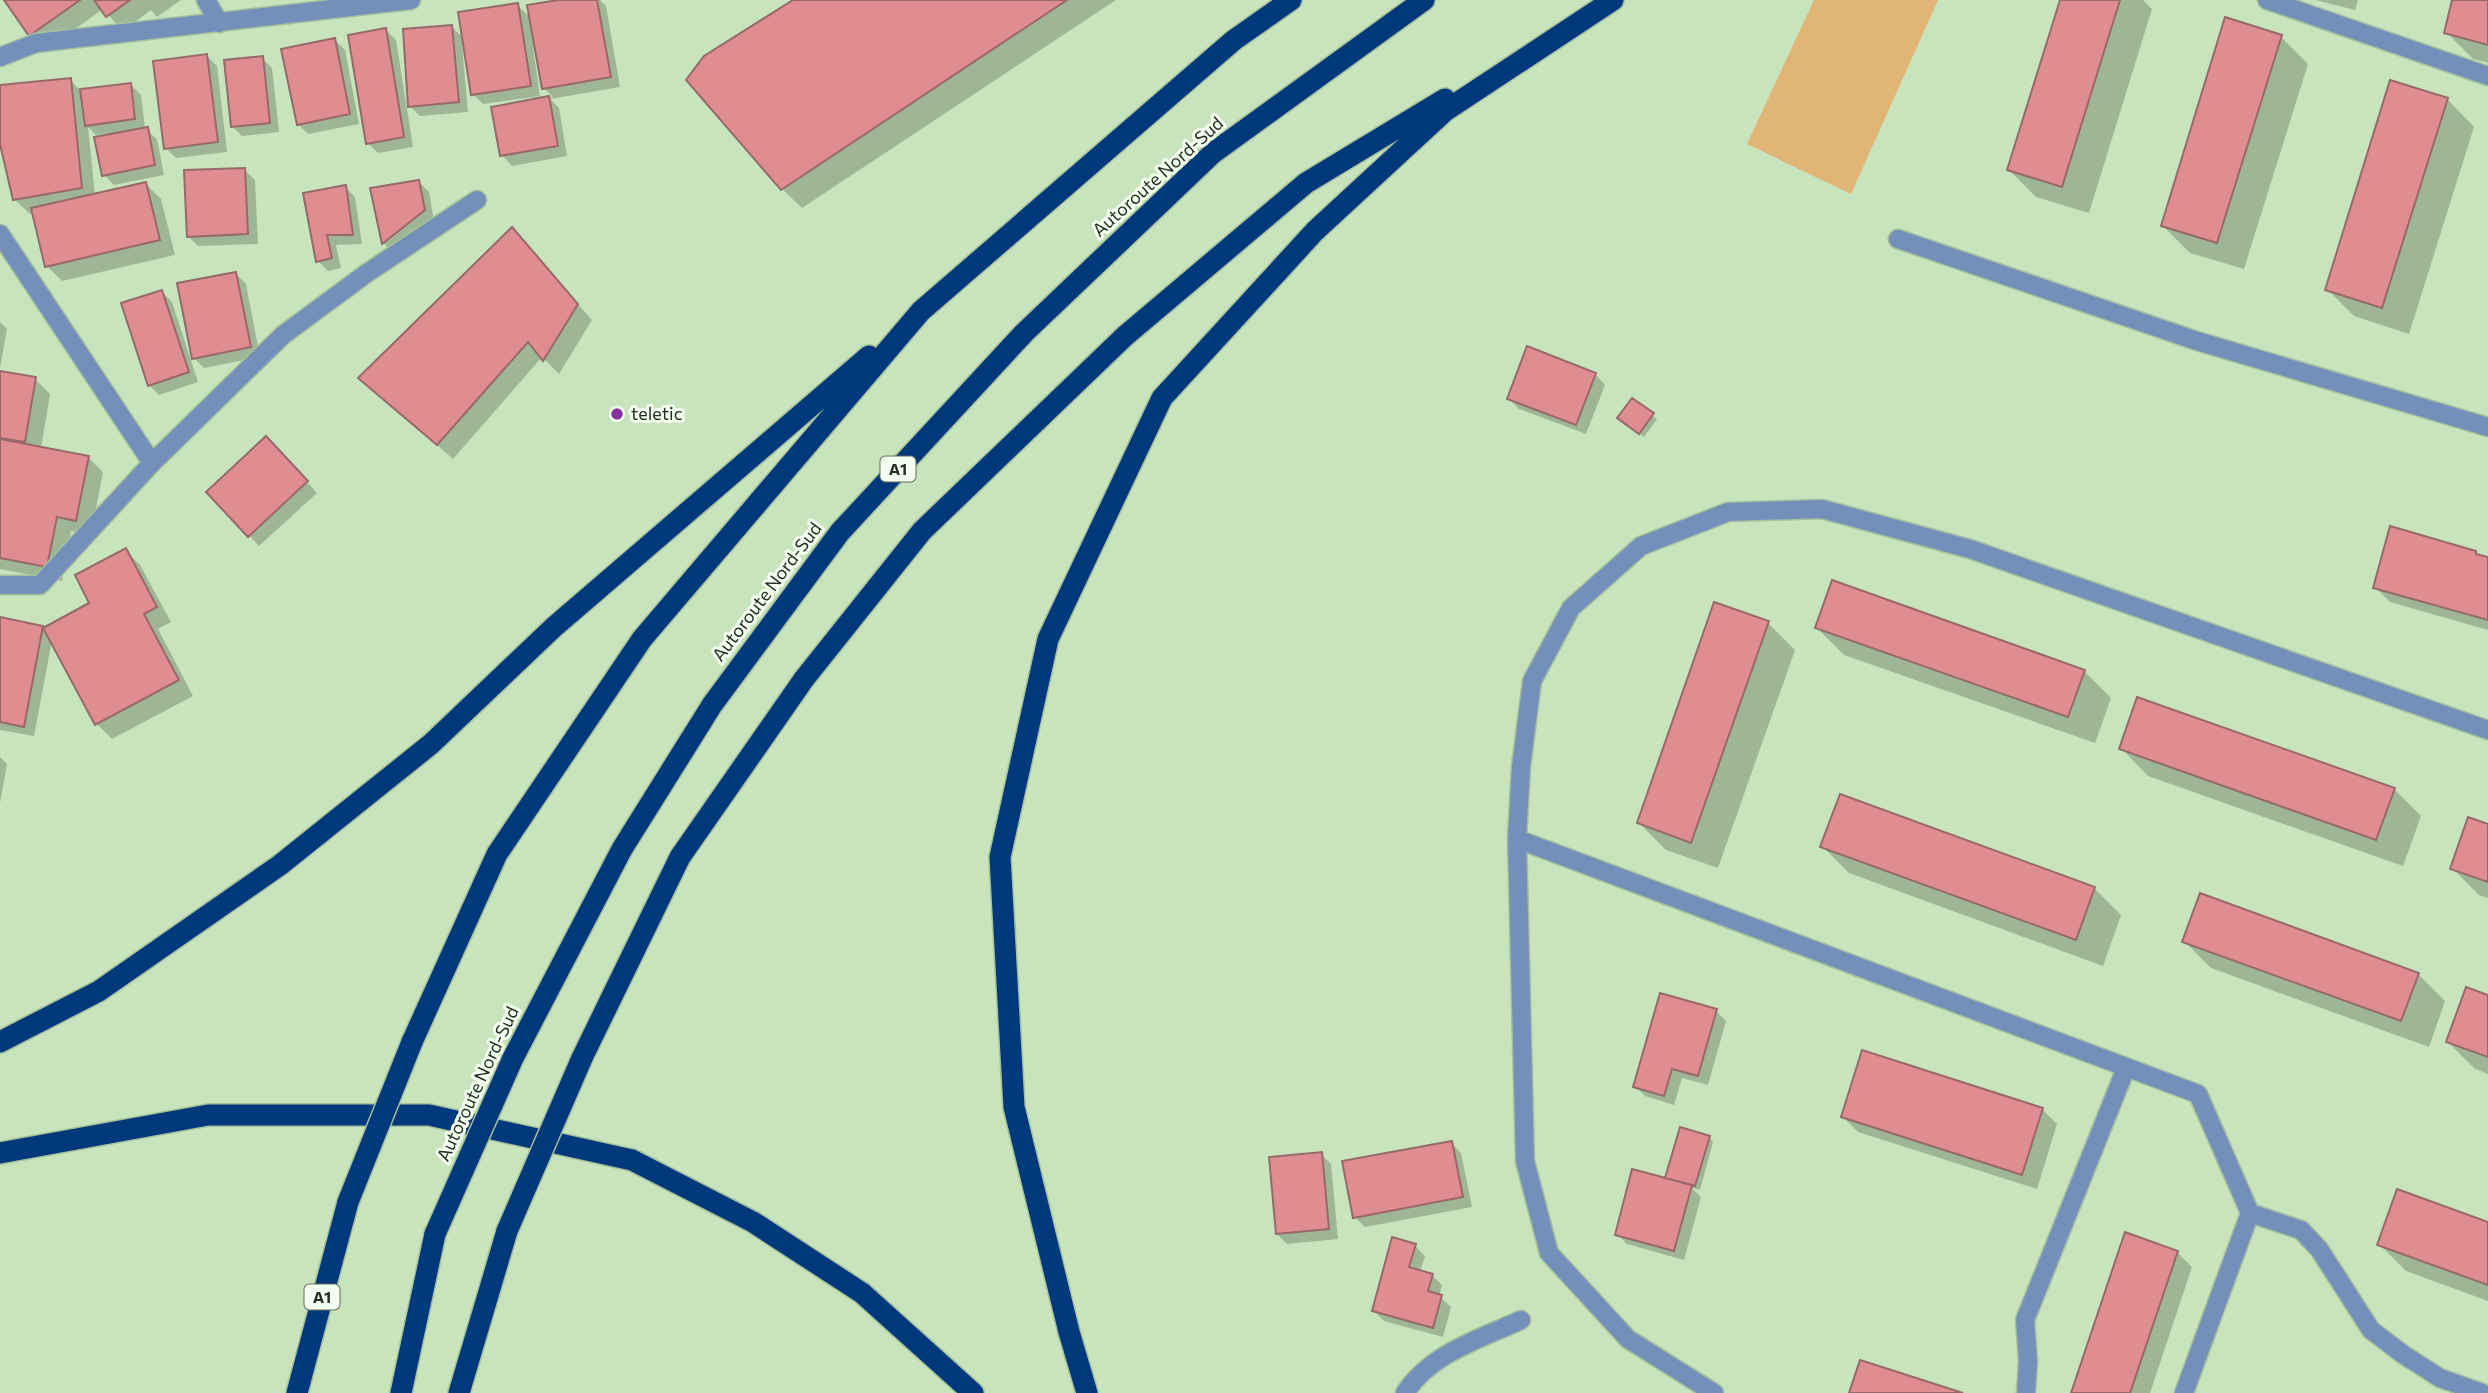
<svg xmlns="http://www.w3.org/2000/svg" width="2488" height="1393" font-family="Commissioner,sans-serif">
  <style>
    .green { fill: #e1b575 }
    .shadow { fill: #0003 }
    .building { fill: #df8d91; stroke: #98696b; stroke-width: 2 }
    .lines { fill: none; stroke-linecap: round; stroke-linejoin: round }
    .minor-casing { stroke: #a6c09d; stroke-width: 21 }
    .highway-casing { stroke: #a6c09d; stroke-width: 24 }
    .minor { stroke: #7290ba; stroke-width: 18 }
    .highway { stroke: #00387c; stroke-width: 21 }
    .highway-bridge-casing { stroke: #a6c09d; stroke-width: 24; stroke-linecap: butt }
    .highway-bridge { stroke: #00387c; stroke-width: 21 }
    .poi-dot { fill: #8532a1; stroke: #f3ffef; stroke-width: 2.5 }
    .labels { text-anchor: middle; stroke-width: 6; stroke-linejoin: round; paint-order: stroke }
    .shield { fill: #f3ffef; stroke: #626d5d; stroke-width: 2 }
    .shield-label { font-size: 16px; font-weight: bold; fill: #242f1f }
    .street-label { font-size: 18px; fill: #242f1f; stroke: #f3ffef }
    .poi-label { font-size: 18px; fill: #242f1f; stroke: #f3ffef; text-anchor: start }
  </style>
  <rect width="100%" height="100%" fill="#c7e4bc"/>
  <path class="green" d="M1814,0H1938L1851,194L1747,144Z"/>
  <path class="shadow" d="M7,0H181L157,17L151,10L123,31L103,9L46,50L31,35L6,1Z
    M569,0H600L606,6L620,87L550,99L559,108L567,156L512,166L502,155L493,108L553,97L544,88L536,46L533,47L540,96L483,104L473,94L465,44H462L468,112L420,116L410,106L451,26L464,39L517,5L531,18Z
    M796,0H1116L802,208L782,189Z
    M2061,0H2143L2152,9L2089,213L2036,197L2009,170Z
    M2315,0H2358L2355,10Z
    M2454,0H2488V63L2473,59L2446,32Z
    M386,30L396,40L413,147L378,153L368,143Z
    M2281,37L2308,64L2244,269L2190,253L2163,226Z
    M335,40L345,50L359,124L308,134L298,124Z
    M207,56L217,66L227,152L176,158L166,148Z
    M262,58L272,68L279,132L242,136L232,126Z
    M70,80L81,91L130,84L141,95L145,129L157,139L164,175L114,185L104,175L111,133L96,135L88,127L95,195L146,184L161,199L175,255L62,281L47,266L34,213L30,214L14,199L0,137V86Z
    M2447,99L2474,127L2409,334L2354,316L2327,289Z
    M245,170L255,180L258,244L198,246L188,236Z
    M419,182L429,192L434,221L393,253L383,243Z
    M345,187L355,197L362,244L336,245L341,268L328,271L318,261L305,194Z
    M512,230L592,320L559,374L542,357L453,459L360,378Z
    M236,274L246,284L260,357L204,368L194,358Z
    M162,292L172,302L198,382L159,395L149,385Z
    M0,322L7,329L0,368Z
    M0,373L35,379L50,394L41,448L88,457L103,472L91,535L71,531L62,581L0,569Z
    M1595,374L1605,385L1586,434L1519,409L1509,399Z
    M1633,400L1657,419L1644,437L1624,422Z
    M276,449L317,493L259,546L208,492Z
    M125,550L140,565L171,622L158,629L193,696L112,739L97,724L52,640L34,736L0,730V619L44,629L92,604Z
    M2475,553L2488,559V630L2390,602L2375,587Z
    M1768,623L1795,650L1718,868L1666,850L1639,823Z
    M1817,628L2084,671L2111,698L2095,743L1844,655Z
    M2121,748L2394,789L2421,816L2403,866L2148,776Z
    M0,757L7,764L0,803Z
    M2488,826V898L2479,895L2452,868Z
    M1822,846L2094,888L2121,915L2103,966L1849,873Z
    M2184,941L2418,974L2445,1001L2429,1047L2211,968Z
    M2488,997V1074L2475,1069L2448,1042Z
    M1716,1011L1726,1021L1708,1085L1682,1078L1674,1105L1645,1096L1635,1086Z
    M2042,1109L2057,1124L2037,1189L1858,1132L1843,1117Z
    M1709,1137L1713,1142L1700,1190L1692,1188L1701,1197L1684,1260L1627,1244L1617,1234L1671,1182Z
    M1451,1143L1461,1153L1472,1207L1365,1227L1355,1217Z
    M1321,1154L1331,1164L1338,1239L1287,1244L1277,1234Z
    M2488,1224V1301L2406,1271L2379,1244Z
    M1415,1246L1425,1256L1420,1272L1432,1275L1442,1285L1439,1296L1451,1307L1443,1337L1384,1321L1374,1311Z
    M2177,1252L2192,1267L2150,1393H2072Z"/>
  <path class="building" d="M4,0H80L29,36Z
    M94,0H130L106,17Z
    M558,0H597L611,77L542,89L527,5Z
    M793,0H1067L781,190L686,80L704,56Z
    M2060,0H2120L2062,187L2007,170Z
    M2452,0H2488V45L2444,33Z
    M518,3L531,86L471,95L458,12Z
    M2225,17L2282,35L2217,243L2161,226Z
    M452,25L459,102L408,107L403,29Z
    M386,28L404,137L366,144L348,35Z
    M335,38L350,114L297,125L281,49Z
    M207,54L218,142L164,149L153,61Z
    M263,56L270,123L231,127L224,60Z
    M71,78L82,188L13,200L0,144V85Z
    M2390,80L2448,98L2382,308L2325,290Z
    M131,83L135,119L85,126L80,89Z
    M549,96L558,146L500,156L491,107Z
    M148,127L155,165L102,176L94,137Z
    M245,168L248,234L187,237L184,170Z
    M419,180L425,210L382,244L370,188Z
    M146,182L160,240L45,267L31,208Z
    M346,185L353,235H327L332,258L316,262L303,193Z
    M512,227L578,304L543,361L528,342L437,445L358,378Z
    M236,272L251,347L192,359L177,283Z
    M162,290L189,372L148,386L121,303Z
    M1527,346L1596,373L1576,425L1507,399Z
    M0,371L36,377L25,442L0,438Z
    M1632,398L1654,413L1639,434L1617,418Z
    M266,436L308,481L248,537L206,492Z
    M0,439L89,456L76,521L57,517L47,567L0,558Z
    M2390,526L2476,551V554L2488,557V620L2373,588Z
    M126,548L157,607L144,614L179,680L95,725L43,628L89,603L75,575Z
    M1832,580L2085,670L2068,717L1815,628Z
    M1714,602L1769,621L1691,843L1637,823Z
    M0,617L43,626L24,727L0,722Z
    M2137,697L2395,788L2376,840L2119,749Z
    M1840,794L2095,887L2076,940L1820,847Z
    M2468,817L2488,824V882L2450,869Z
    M2200,893L2419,973L2401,1021L2182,942Z
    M2466,987L2488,995V1057L2446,1042Z
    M1660,993L1717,1009L1698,1076L1672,1069L1664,1096L1633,1087Z
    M1862,1050L2043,1108L2022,1175L1841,1117Z
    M1680,1127L1710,1136L1695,1186L1665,1178Z
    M1452,1141L1463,1197L1353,1218L1342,1161Z
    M1322,1152L1329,1229L1276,1234L1269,1157Z
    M1632,1169L1692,1185L1674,1251L1615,1235Z
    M2397,1189L2488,1222V1285L2377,1245Z
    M2125,1232L2178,1251L2130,1393H2071Z
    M1392,1237L1416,1244L1409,1267L1433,1274L1428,1291L1442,1295L1433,1328L1372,1311Z
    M1860,1360L1963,1393H1849Z"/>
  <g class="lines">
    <defs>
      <path id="minor" d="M206,0L219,23
        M2267,0L2488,76
        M0,57L36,43L411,0
        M0,234L152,463
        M1898,239L2197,341L2488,427
        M0,585H40L152,463L283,335L367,273L477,200
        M1517,839L2198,1094L2250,1213L2184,1393
        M2250,1213L2301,1230L2319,1249L2371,1330L2404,1355L2440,1378L2482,1393
        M1405,1393C1431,1353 1480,1339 1521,1320
        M1714,1393L1628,1339L1549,1253L1525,1161L1517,839L1521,767L1532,681L1571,608L1641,546L1728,512L1822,509L1970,549L2488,730
        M2026,1393L2028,1361L2025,1320L2126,1068"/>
      <path id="highway" d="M0,1042L99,991L280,865L431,744L554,627L869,356
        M412,1042L497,854L642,639L921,311L1234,40L1291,0
        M513,1058L622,849L712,705L840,532L1024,333L1213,153L1424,0
        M582,1058L680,857L804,679L922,531L1125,336L1306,183L1445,99
        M0,1153L208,1115H429L632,1160L753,1222L862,1293L973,1393
        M297,1393L348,1202
        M401,1393L435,1234
        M459,1393L507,1231
        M1087,1393L1069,1332L1014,1107L1000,857L1048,639L1162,398L1315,231L1445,111L1613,0"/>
    </defs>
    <use href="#minor" class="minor-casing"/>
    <use href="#highway" class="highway-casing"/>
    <use href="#minor" class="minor"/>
    <use href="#highway" class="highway"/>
    <defs>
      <path id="highway-bridge" d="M348,1202L412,1042
        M507,1231L582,1058
        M435,1234L513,1058"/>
    </defs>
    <use href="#highway-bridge" class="highway-bridge-casing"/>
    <use href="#highway-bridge" class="highway-bridge"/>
  </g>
  <circle class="poi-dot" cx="617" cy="414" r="7"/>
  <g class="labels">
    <g class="shield">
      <rect x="880.5" y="456.5" width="35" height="25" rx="5"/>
      <rect x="304.5" y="1284.5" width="35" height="25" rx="5"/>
    </g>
    <g class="shield-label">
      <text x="898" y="475">A1</text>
      <text x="322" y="1303">A1</text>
    </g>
    <g class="street-label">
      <text transform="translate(1158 177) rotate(-42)" y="6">Autoroute Nord-Sud</text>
      <text transform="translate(767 592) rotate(-53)" y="6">Autoroute Nord-Sud</text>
      <text transform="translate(478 1084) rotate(-65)" y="6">Autoroute Nord-Sud</text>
    </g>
    <g class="poi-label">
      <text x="631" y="420">teletic</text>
    </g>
  </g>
</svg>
